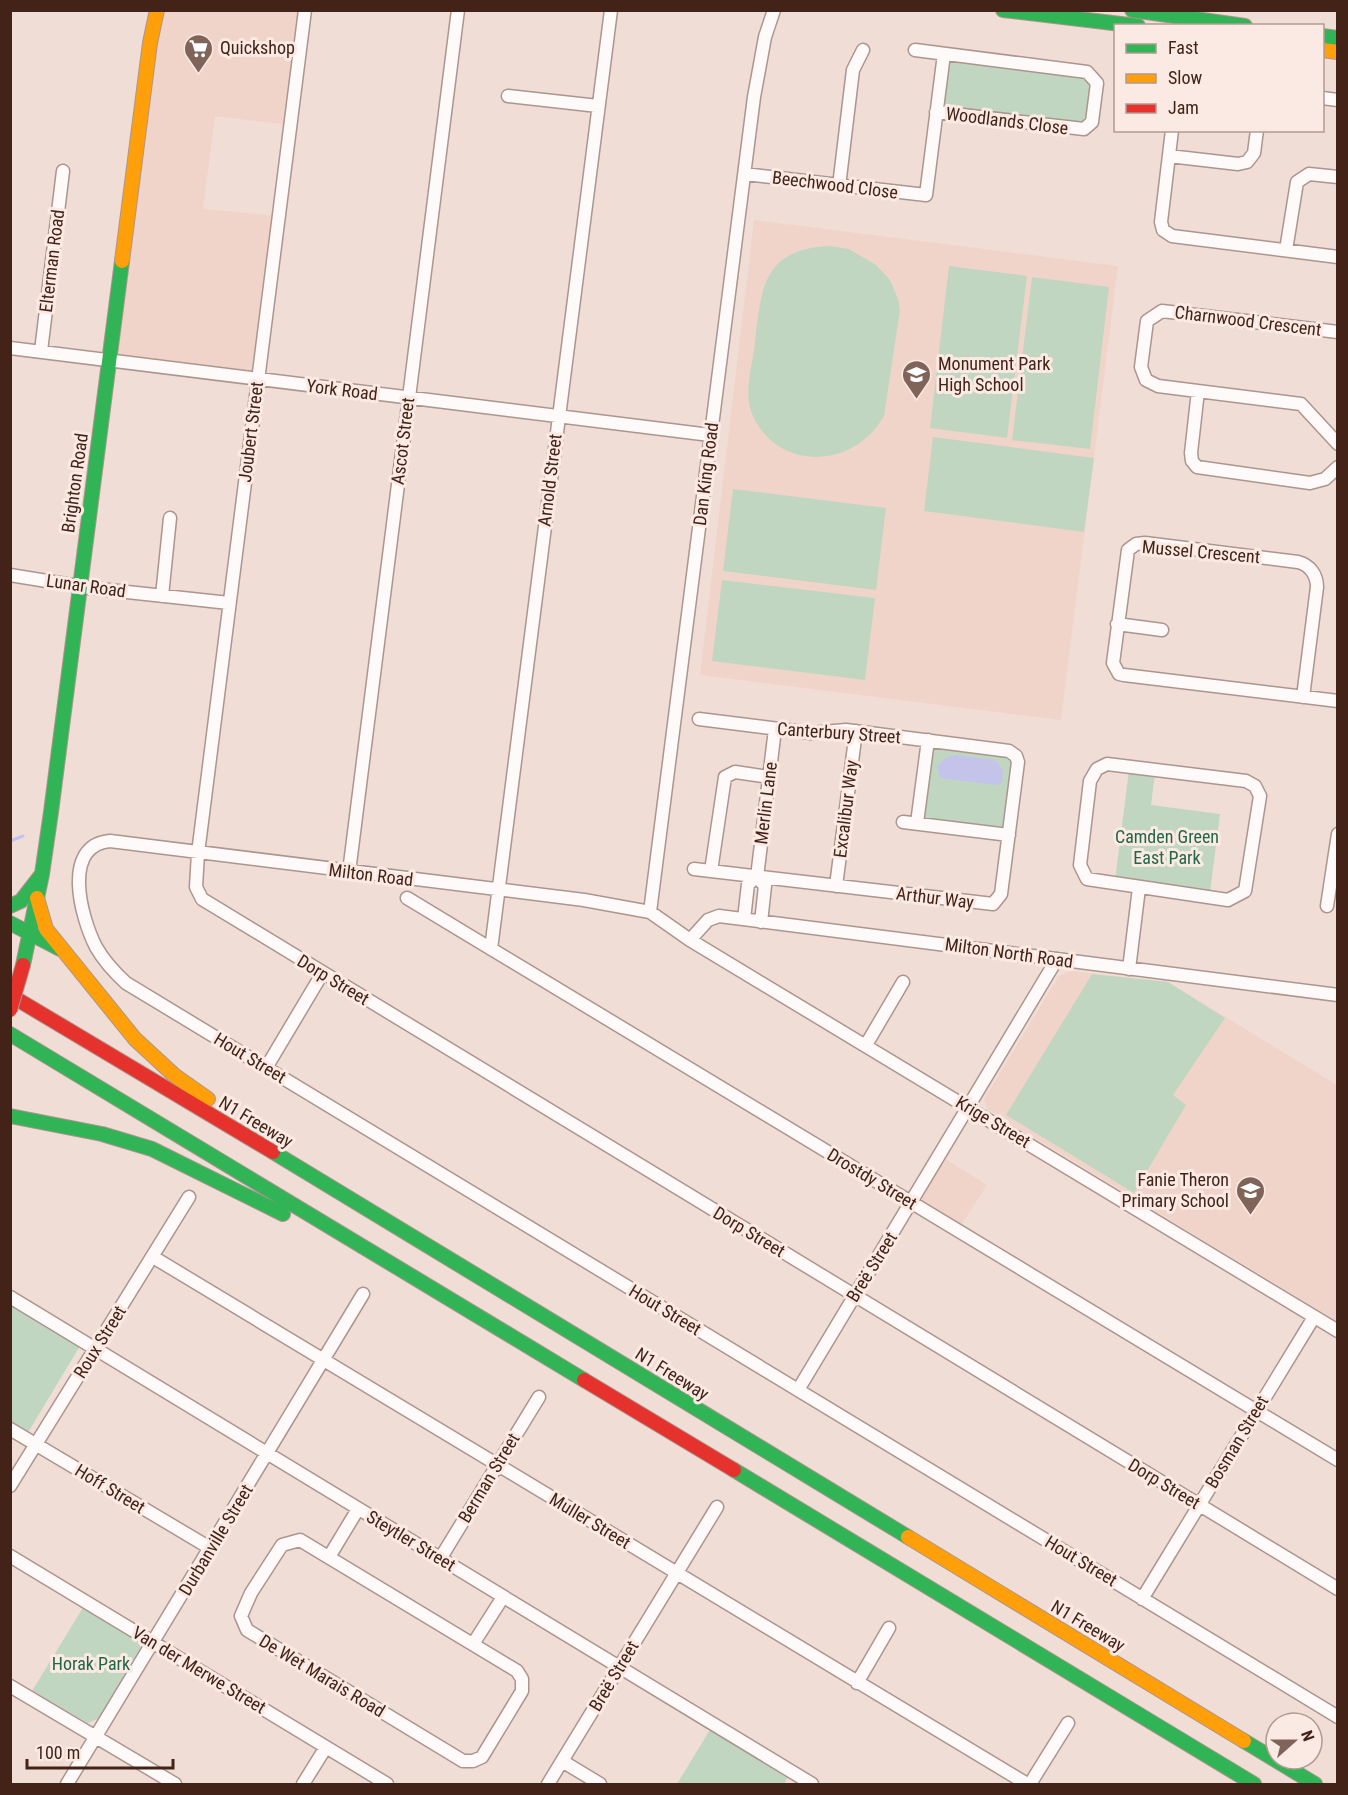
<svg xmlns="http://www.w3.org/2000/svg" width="1348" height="1795" font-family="'Roboto Condensed',sans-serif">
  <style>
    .built { fill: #f1d4c9 }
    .green { fill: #c0d6c1 }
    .water { fill: #c4c3e9 }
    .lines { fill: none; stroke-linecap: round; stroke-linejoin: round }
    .stream { stroke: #c4c3e9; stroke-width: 3 }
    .street-casing { stroke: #ac958d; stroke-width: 15 }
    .fast-casing { stroke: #ac958d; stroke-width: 16 }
    .slow-casing { stroke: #ac958d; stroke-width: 16 }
    .jam-casing { stroke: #ac958d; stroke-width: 16 }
    .street { stroke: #fdfaf9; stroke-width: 12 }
    .fast { stroke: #30b455; stroke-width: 14 }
    .slow { stroke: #ff9f0a; stroke-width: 14 }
    .jam { stroke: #e5322d; stroke-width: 14 }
    .jam-bridge-casing { stroke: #ac958d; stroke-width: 16; stroke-linecap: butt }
    .jam-bridge { stroke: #e5322d; stroke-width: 14 }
    .labels { text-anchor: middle; stroke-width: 6; stroke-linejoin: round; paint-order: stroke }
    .poi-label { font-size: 18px; fill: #432318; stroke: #fbe9e3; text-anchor: start }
    .street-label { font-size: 18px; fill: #432318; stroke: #fbe9e3 }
    .park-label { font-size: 18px; fill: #206746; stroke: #fbe9e3 }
  </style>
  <rect width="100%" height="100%" fill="#f0ddd6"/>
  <path class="built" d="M294,10L303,12L288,125L215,116L203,209L277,216L258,379L110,359L159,11Z
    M754,220L1118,266L1061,720L700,675Z
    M1070,971L1168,982L1337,1085V1321L987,1109L984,1099L1059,976Z
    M939,1155L987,1185L958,1230L911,1202Z"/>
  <path class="green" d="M952,60L1087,77L1092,80L1086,124L944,107L948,63Z
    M829,246L849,249L876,265L890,280L898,299L900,310L884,416C854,469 778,473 752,414C744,393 751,371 754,350C761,296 758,249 829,246Z
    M949,266L1027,276L1007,438L930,428Z
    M1032,277L1109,287L1090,449L1012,440Z
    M933,437L1094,458L1084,532L924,511Z
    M733,489L886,508L876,590L723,571Z
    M722,580L875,598L865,680L712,661Z
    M938,746L1007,754L1013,762L1006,824L1002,828L927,821L922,813L931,750Z
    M1129,770L1155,773L1151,805L1220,814L1210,893L1115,881Z
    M1092,974L1168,982L1225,1018L1173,1095L1186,1105L1134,1193L1006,1115Z
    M10,1304L80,1346L27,1434L11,1424Z
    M84,1606L136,1638L141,1648L100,1718L88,1723L32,1691Z
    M711,1728L789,1775L784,1784H677Z"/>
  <path class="water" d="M957,755L995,760L1003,770L1002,782L998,785L940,778L937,766L947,757Z"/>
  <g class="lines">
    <path class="stream" d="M10,841L23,836"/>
    <defs>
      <path id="street" d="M305,10L198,853L196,887L202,899L1338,1589
        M915,50L1087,72L1097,83L1092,122L1084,129L936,112
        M508,96L598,106
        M1322,98L1338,100
        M1172,130L1161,222L1163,230L1172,236L1338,257
        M1169,156L1238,164L1247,162L1254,153L1257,130
        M745,174L926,195L944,54
        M839,186L853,70L863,50
        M1286,250L1297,182L1309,174L1338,177
        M1338,332L1162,311L1147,321L1141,367L1146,380L1158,386L1301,404L1338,444
        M10,348L710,435
        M41,351L63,171
        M1198,391L1191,453L1192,461L1197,467L1310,483L1325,479L1338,467
        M10,575L90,588L229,603
        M162,596L170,518
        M1117,624L1162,630
        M1303,697L1317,587C1317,575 1310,565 1298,562L1145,543L1136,544L1128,550L1113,663L1119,674L1124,675L1338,701
        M1107,764L1246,781L1255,786L1260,796L1245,891L1228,900L1087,879L1080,865L1090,781L1097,769Z
        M903,822L1009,835
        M917,823L928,740
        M694,869L993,904L1001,894L1018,762L1016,756L1009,751L846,730L811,733L699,719
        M711,871L725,777L735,772L769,777
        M349,872L458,10
        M757,877L765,886L761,922
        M836,886L856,731
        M407,898L1338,1460
        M1327,906L1338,834
        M650,912L754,97L765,37L774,10
        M744,919L748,884L757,877L775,729
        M690,940L708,920L719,916L1338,995
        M491,949L611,10
        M1129,969L1139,888
        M866,1045L903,982
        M266,1068L322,974
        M153,1257L1027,1784
        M10,1297L812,1784
        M1338,1331L690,940L650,912L584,900L110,841C61,845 81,918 96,947C104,961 114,972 126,983L1338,1717
        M798,1390L1057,959
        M10,1429L210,1548
        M10,1486L189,1197
        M300,1540L517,1671L522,1679V1691L482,1757L473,1761H463L247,1630L241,1616L251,1593L282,1545Z
        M10,1556L387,1784
        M329,1557L358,1509
        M440,1559L539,1397
        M1142,1599L1314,1317
        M473,1644L503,1597
        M857,1683L889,1628
        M10,1686L175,1784
        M562,1761L600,1784
        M67,1784L363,1294
        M303,1784L326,1747
        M548,1784L717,1507
        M1030,1784L1068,1723"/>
      <path id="fast" d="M1003,10L1138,26
        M1132,10L1245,26
        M1322,36L1338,38
        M10,906L21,901L42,874
        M10,923L60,949
        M23,965L42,874L51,812L122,261
        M10,1034L584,1380
        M10,1116L102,1134L152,1149L283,1214
        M273,1152L908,1537
        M734,1470L1254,1784
        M1244,1741L1315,1784"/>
      <path id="slow" d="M1322,50L1338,52
        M122,261L150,43L157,10
        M37,898L46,929L135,1039L174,1075L208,1099
        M908,1537L1244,1741"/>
      <path id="jam" d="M10,995L273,1152
        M584,1380L734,1470"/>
    </defs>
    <use href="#street" class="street-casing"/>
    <use href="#fast" class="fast-casing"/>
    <use href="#slow" class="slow-casing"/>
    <use href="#jam" class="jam-casing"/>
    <use href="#street" class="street"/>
    <use href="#fast" class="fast"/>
    <use href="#slow" class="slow"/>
    <use href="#jam" class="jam"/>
    <defs>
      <path id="jam-bridge" d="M10,1010L23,965"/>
    </defs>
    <use href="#jam-bridge" class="jam-bridge-casing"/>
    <use href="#jam-bridge" class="jam-bridge"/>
  </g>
  <defs>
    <symbol id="supermarket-pin" viewBox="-11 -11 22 30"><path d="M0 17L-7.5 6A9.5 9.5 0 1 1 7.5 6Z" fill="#80645a" stroke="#fbe9e3"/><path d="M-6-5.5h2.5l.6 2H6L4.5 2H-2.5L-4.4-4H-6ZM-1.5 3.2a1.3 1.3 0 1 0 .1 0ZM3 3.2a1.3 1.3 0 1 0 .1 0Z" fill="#fff"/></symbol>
    <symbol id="school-pin" viewBox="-11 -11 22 30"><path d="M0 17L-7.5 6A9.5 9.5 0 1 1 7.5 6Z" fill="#80645a" stroke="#fbe9e3"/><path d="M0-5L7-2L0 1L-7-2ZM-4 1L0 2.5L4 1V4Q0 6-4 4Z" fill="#fff"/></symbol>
  </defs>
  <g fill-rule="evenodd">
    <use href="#supermarket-pin" x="182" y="32" width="33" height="45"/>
    <use href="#school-pin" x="900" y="358" width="33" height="45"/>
    <use href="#school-pin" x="1234" y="1174" width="33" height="45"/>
  </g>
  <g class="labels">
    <g class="poi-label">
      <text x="220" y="54">Quickshop</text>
      <text x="938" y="370">Monument Park<tspan x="938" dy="21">High School</tspan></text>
      <text x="1229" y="1186" text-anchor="end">Fanie Theron<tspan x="1229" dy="21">Primary School</tspan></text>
    </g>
    <g class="street-label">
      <text transform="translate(1007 121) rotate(7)" y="6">Woodlands Close</text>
      <text transform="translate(835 185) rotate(7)" y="6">Beechwood Close</text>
      <text transform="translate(52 261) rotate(-83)" y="6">Elterman Road</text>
      <text transform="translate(1248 321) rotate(7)" y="6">Charnwood Crescent</text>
      <text transform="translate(342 390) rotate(7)" y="6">York Road</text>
      <text transform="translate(251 432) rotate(-83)" y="6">Joubert Street</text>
      <text transform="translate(403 441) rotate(-83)" y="6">Ascot Street</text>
      <text transform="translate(706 474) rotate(-83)" y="6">Dan King Road</text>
      <text transform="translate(550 480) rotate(-83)" y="6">Arnold Street</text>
      <text transform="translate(75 483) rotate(-82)" y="6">Brighton Road</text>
      <text transform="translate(1201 552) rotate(5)" y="6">Mussel Crescent</text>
      <text transform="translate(86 586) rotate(8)" y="6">Lunar Road</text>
      <text transform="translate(839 733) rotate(4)" y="6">Canterbury Street</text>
      <text transform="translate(766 803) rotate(-83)" y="6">Merlin Lane</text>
      <text transform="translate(846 809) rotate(-83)" y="6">Excalibur Way</text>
      <text transform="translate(371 875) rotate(7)" y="6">Milton Road</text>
      <text transform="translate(935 898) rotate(7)" y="6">Arthur Way</text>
      <text transform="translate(1009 953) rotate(8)" y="6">Milton North Road</text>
      <text transform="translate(333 980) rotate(31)" y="6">Dorp Street</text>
      <text transform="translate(250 1058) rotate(31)" y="6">Hout Street</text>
      <text transform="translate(256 1122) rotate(31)" y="6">N1 Freeway</text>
      <text transform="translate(993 1122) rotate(31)" y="6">Krige Street</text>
      <text transform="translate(872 1179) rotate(31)" y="6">Drostdy Street</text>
      <text transform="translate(749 1232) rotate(31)" y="6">Dorp Street</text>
      <text transform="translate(872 1267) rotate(-58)" y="6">Breë Street</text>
      <text transform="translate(665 1310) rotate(31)" y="6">Hout Street</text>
      <text transform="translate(100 1342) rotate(-58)" y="6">Roux Street</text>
      <text transform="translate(672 1374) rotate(32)" y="6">N1 Freeway</text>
      <text transform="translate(1237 1442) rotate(-59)" y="6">Bosman Street</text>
      <text transform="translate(489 1478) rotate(-59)" y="6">Berman Street</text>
      <text transform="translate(1164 1484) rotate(31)" y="6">Dorp Street</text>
      <text transform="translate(110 1489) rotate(31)" y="6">Hoff Street</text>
      <text transform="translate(590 1521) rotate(31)" y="6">Muller Street</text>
      <text transform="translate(216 1540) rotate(-59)" y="6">Durbanville Street</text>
      <text transform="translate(411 1541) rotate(31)" y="6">Steytler Street</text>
      <text transform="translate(1081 1561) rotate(31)" y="6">Hout Street</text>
      <text transform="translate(1088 1626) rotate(31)" y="6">N1 Freeway</text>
      <text transform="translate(199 1670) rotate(31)" y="6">Van der Merwe Street</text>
      <text transform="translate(322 1676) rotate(31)" y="6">De Wet Marais Road</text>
      <text transform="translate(614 1676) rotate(-59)" y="6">Breë Street</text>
    </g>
    <g class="park-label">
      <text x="1167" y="843">Camden Green<tspan x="1167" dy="21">East Park</tspan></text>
      <text x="91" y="1670">Horak Park</text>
    </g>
  </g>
  <rect width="1348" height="1795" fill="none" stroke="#432318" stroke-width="24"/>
  <rect x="1114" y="24" width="210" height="108" fill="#fbe9e3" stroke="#b19a92" stroke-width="1.5"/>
  <rect x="1126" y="44" width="30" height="9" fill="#30b455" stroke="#b19a92" stroke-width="1.5"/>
  <text x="1168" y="54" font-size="18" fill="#432318">Fast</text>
  <rect x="1126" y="74" width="30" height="9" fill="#ff9f0a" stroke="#b19a92" stroke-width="1.5"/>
  <text x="1168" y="84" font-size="18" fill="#432318">Slow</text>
  <rect x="1126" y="104" width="30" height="9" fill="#e5322d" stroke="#b19a92" stroke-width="1.5"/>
  <text x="1168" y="114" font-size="18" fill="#432318">Jam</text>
  <g transform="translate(1294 1741) rotate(69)"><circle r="28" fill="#fbe9e3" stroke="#b19a92" stroke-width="1.5"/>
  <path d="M0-4.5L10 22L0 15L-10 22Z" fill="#80645a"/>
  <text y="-9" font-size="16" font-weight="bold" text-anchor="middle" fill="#432318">N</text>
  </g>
  <path d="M27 1759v9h146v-9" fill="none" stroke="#432318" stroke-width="3"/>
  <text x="36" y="1759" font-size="18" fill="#432318" stroke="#fbe9e3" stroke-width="4.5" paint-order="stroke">100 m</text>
</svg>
